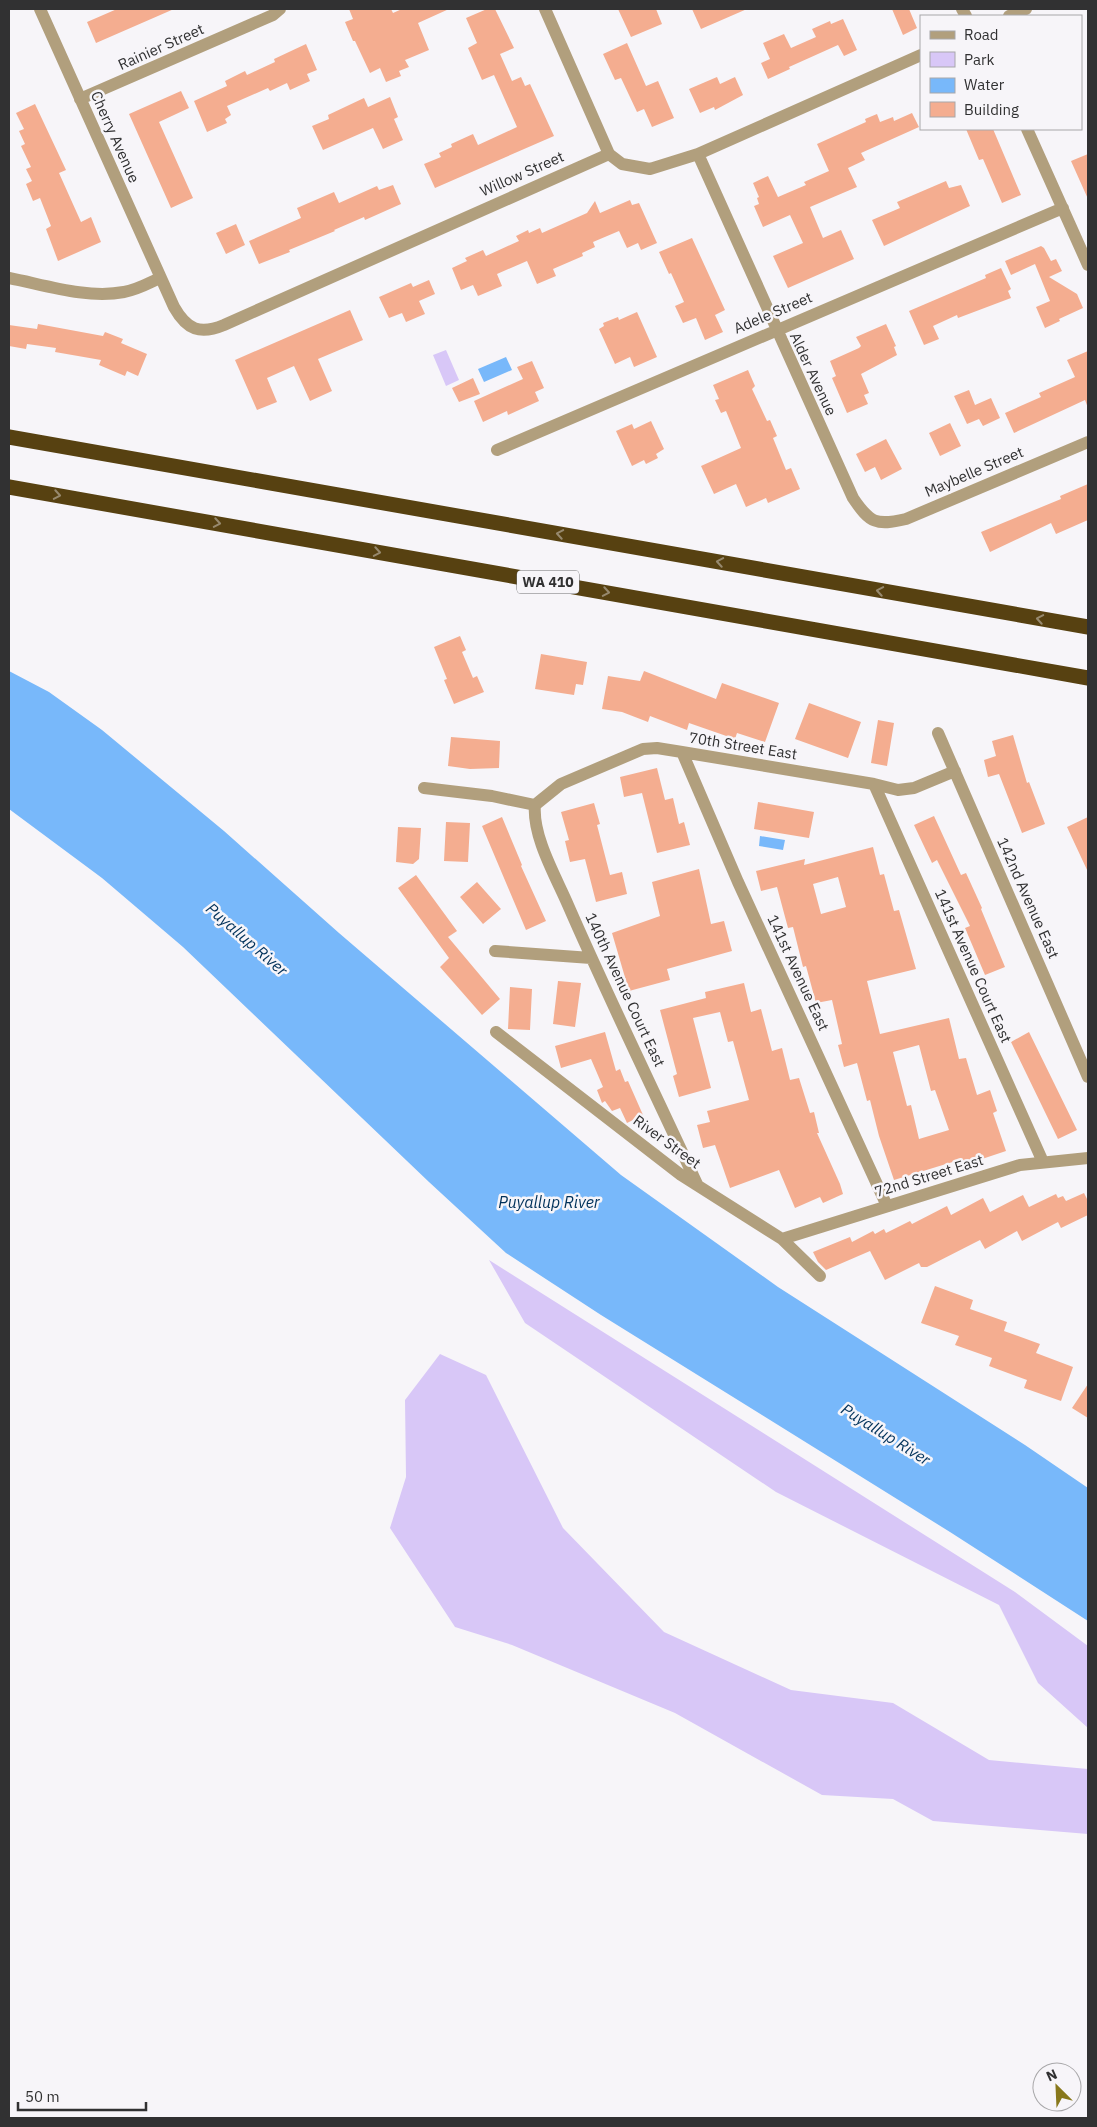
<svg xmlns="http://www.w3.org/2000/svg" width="1097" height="2127" font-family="'IBM Plex Sans',sans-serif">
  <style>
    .green { fill: #d8c7f7 }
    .water { fill: #78b8fa }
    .building { fill: #f4ad90; fill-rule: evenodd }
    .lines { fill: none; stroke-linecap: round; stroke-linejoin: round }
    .street { stroke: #b19f7d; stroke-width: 12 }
    .highway { stroke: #574111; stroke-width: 15 }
    .oneway { stroke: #97896e }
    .labels { text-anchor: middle; stroke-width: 5; stroke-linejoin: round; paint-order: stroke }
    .shield { fill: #f7f5f9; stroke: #6c6c6e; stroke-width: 1 }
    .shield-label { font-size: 14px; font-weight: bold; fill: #313132 }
    .street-label { font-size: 15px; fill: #313132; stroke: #f7f5f9 }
    .water-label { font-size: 16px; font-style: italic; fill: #00315a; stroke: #f7f5f9 }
  </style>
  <rect width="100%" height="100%" fill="#f7f5f9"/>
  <path class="green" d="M446,350L459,380L446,386L433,355Z
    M489,1260L1015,1592L1088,1646V1728L1038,1683L999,1605L776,1492L525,1323Z
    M440,1354L486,1375L563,1528L664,1632L791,1690L893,1703L989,1760L1088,1769V1834L933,1821L893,1799L822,1795L675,1713L512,1645L455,1627L390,1528L406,1477L405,1400Z"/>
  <path class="water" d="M506,357L512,370L484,382L478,369Z
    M9,671L49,692L102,730L224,831L339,933L621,1175L778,1287L1025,1445L1088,1488V1621L950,1532L601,1315L506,1253L429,1182L183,947L102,878L9,809Z
    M760,836L785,840L783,850L759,846Z"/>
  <path class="building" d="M117,9H174L96,43L87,22Z
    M349,9H391L393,13L402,9H449L418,23L429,50L405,60L409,67L399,71L401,76L386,82L380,68L370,73L355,41H353L345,22L353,19Z
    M487,9H495L514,48L500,54L512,81L521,77L525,86L530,84L554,136L435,188L424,164L441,157L439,153L452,147L451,144L473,134L478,145L517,127L494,75L482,80L468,48L477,43L466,18Z
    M618,9H656L662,24L631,37Z
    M692,9H747L701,29Z
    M892,9H909L917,28L903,35Z
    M843,19L857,50L844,56L838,45L789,67L790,69L768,79L761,63L770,59L763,43L784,34L791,48L816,37L812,29L830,21L831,24Z
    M627,43L646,86L658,81L674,118L652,127L644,109L637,112L621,78L615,80L603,54Z
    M306,44L317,70L307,74L310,81L290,90L287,83L270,91L268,88L227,106L231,115L225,119L227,123L207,132L194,101L227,86L225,81L245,71L247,75L275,62L274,59Z
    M717,77L720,84L735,77L743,95L715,110L714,107L700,113L689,89Z
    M181,91L189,108L159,122L193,198L171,208L129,114Z
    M390,97L398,117L394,119L403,140L383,149L373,128L323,150L312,126L329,119L328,115L364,98L368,107Z
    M35,104L66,170L59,173L81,222L91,217L101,242L58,261L46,229L51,226L40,198L33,201L26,184L32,181L26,169L31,167L21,146L25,144L19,131L24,129L16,113Z
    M912,113L919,127L861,153L865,160L848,168L857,187L810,207L823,238L841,230L854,259L788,288L773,256L803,243L790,215L763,227L754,206L759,204L757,198L759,197L753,183L768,176L778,197L806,185L804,182L829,171L817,144L866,122L865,119L877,114L880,122L893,117L894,121Z
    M966,129H993L1021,195L1002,203L983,159L979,160Z
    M1088,154V199L1071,161Z
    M946,181L949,188L961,185L970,206L884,246L872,220L900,208L897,202Z
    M393,185L401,204L365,220L364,217L334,230L335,231L289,250L290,252L259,264L249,241L301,218L297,208L334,192L339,203L377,186L379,190Z
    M630,200L632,205L639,203L657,243L641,250L638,243L627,248L619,231L593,242L595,247L582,253L583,256L553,269L556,276L537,284L527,261L497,274L502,286L478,296L473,285L461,290L452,268L467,261L465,258L483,250L486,256L519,241L516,236L528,230L529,233L540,228L542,233L587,213L595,201L600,213Z
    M236,224L245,245L226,254L216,233Z
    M692,238L725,310L715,315L723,332L705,340L696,318L683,323L675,306L684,302L671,273L669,274L659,252Z
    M1041,246L1044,248L1051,261L1056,259L1062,271L1049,277L1077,294L1083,308L1059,319L1060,321L1045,328L1036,307L1050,301L1035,264L1011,275L1005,261Z
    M1001,268L1011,289L1008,291L1011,298L958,318L957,315L933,326L939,339L924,345L909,311L986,278L985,275Z
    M429,280L435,294L419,301L425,314L406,322L402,313L389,318L379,297L411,283L413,287Z
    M350,310L363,340L318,359L332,391L310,401L294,366L267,378L277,402L257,410L235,360Z
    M637,312L657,357L634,367L630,357L615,364L599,329L604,326L603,323L618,317L619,320Z
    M38,324L103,336L105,332L123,339L121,343L147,354L138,376L127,371L125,376L99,365L101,360L55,352L56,348L27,344L26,349L9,346V325L37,329Z
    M886,324L896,346L894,347L897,355L861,374L869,393L864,395L868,404L847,413L832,378L836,376L830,361L859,348L861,346L856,337Z
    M1088,351V408L1085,400L1014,433L1005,413L1041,397L1039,393L1075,377L1067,360Z
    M532,361L544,388L535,392L539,401L508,415L507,411L483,422L474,401L523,379L517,367Z
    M748,370L755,386L752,389L767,421L770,420L777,436L773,438L786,470L791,468L800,489L768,503L766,498L746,507L736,484L714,494L701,466L741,448L726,411L721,413L715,400L719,399L713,385Z
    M473,378L480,394L459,402L452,388Z
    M969,390L975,405L991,398L1000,418L983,426L979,419L967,424L954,396Z
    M651,421L664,449L656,454L658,458L646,464L644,460L632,466L616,431L632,424L634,429Z
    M950,423L961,446L940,456L929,433Z
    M886,439L902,469L881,480L875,467L865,472L856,454Z
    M1088,484V520L1056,534L1051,523L990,552L981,532L1061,499L1060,496Z
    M460,636L466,650L462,652L473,678L477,676L484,692L454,704L444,680L447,679L434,647Z
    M541,654L587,662L583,685L576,684L574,695L535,689Z
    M644,671L716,699L722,683L779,703L765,742L737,733L735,739L689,723L687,730L650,716L648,722L622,712L602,709L608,676L640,681Z
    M809,703L861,722L848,758L795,739Z
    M878,720L894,723L887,766L871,763Z
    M1013,735L1027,783L1029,782L1045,824L1022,833L999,774L988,777L984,760L996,756L992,741Z
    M451,737L500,741L499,768L470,769L448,766Z
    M657,768L665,800L673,798L679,824L684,822L690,845L657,853L642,793L624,797L620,777Z
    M758,802L814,812L809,838L754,829Z
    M594,803L600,824L597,825L610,875L622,872L627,894L596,902L585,859L570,862L565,841L569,840L561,812Z
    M934,816L961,875L966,873L982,908L981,909L1005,967L985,975L965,928L970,926L937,860L932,863L914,825Z
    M502,817L522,865L521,866L546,921L526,930L482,826Z
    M1088,817V872L1067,827Z
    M446,822L470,823L468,862L444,861Z
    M398,827L421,828L419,859L413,864L396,862Z
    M873,847L880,875L884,874L894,911L899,910L916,969L867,981L880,1034L949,1018L959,1059L966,1058L977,1095L990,1090L997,1111L993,1113L1006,1151L961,1166L959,1160L894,1180L879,1136L870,1100L867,1101L857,1063L844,1067L838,1045L842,1044L832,1000L816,1003L806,966L803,967L793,927L788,928L777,887L761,891L756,871L805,859L804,865ZM838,877L846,907L821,914L813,884ZM919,1045L931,1091L935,1090L949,1130L919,1139L911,1105L907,1106L893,1052Z
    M699,869L711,924L724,921L732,951L667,969L670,980L629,991L612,933L660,916L652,882Z
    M416,875L457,931L448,937L500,999L482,1015L440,967L449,958L398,888Z
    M477,882L501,909L483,924L460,897Z
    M558,981L581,983L575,1027L553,1024Z
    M744,983L751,1012L761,1009L772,1051L782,1048L790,1080L799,1078L810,1113L814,1112L819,1133H817L840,1184L843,1194L823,1203L820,1197L795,1208L779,1170L730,1188L715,1145L703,1148L697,1125L710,1122L707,1111L749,1100L733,1041L728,1042L720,1012L693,1018L711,1088L679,1097L673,1076L677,1074L660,1010L706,998L705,992Z
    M510,987L532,989L530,1030L508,1029Z
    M605,1032L616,1071L620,1069L625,1082L628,1081L643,1115L627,1123L620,1108L612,1111L605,1101L602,1103L597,1090L603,1087L591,1059L561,1068L555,1046Z
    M1029,1032L1077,1130L1058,1139L1011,1042Z
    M1084,1193L1088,1201V1215L1061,1228L1058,1222L1022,1241L1017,1231L985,1249L980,1240L927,1267H921L919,1263L885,1280L870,1251L826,1270L818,1262L813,1252L850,1237L852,1242L873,1231L875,1234L884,1229L886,1233L910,1221L912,1224L947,1206L951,1215L983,1198L990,1212L1023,1195L1029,1207L1056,1194L1058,1198L1063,1196L1066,1201Z
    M935,1286L973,1300L970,1309L1007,1322L1004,1331L1040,1344L1036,1353L1073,1367L1061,1401L1024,1388L1027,1380L989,1366L992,1358L955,1345L959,1336L921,1323Z
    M1088,1384V1418L1072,1408Z"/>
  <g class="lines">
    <path class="street" d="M40,9L174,307C187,330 200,335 224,325L609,154L622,164L650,169L698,154L921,55
      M545,9L609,154
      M962,9L966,16
      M1009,16L1026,9
      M80,99L273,15L280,9
      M1027,129L1088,265
      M698,154L853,498C870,523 876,526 906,519L1088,442
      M9,278C45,285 87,299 124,292C137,290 149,283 160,278
      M497,450L1063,208
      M938,733L1088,1077
      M682,752L738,882L887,1206
      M874,784L1043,1162
      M424,788L492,796L535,805
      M535,805L561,784L643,749L657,748L682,752L874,784L898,790L914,788L955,771
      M535,805C532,836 556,877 568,905C609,999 654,1091 697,1184
      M495,951L591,958
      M496,1032L681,1175L782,1239L820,1276
      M782,1239L1020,1165L1088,1158"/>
    <path class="highway" d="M9,437L1088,627
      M9,487L1088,678"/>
  </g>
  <defs><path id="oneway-chevron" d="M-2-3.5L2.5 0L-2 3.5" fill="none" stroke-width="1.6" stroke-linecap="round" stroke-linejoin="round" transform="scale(1.25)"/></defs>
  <g class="oneway">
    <use href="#oneway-chevron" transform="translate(57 495) rotate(10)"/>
    <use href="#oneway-chevron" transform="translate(217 523) rotate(10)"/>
    <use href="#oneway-chevron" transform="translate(560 534) rotate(-170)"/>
    <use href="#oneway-chevron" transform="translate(377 552) rotate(10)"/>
    <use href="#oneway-chevron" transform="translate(720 562) rotate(-170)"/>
    <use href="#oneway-chevron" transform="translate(880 591) rotate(-170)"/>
    <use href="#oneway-chevron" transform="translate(606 592) rotate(10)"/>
    <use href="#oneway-chevron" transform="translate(1040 619) rotate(-170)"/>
  </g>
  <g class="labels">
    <rect class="shield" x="517" y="570.5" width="62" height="23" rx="4"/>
    <g class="shield-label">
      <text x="548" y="587">WA 410</text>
    </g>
    <g class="street-label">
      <text transform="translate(161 47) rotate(-24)" y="5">Rainier Street</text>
      <text transform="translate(115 137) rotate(66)" y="5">Cherry Avenue</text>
      <text transform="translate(522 174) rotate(-24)" y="5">Willow Street</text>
      <text transform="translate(773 313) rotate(-23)" y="5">Adele Street</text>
      <text transform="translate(813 374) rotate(65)" y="5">Alder Avenue</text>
      <text transform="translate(974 472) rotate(-23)" y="5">Maybelle Street</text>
      <text transform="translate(743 746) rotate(9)" y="5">70th Street East</text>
      <text transform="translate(1028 898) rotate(66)" y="5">142nd Avenue East</text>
      <text transform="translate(973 966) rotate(66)" y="5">141st Avenue Court East</text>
      <text transform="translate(798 973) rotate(65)" y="5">141st Avenue East</text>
      <text transform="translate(625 990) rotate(65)" y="5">140th Avenue Court East</text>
      <text transform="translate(667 1142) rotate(36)" y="5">River Street</text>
      <text transform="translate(929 1176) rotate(-17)" y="5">72nd Street East</text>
    </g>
    <g class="water-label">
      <text transform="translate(247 939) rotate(41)" y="6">Puyallup River</text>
      <text x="549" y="1208">Puyallup River</text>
      <text transform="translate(886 1434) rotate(32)" y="6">Puyallup River</text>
    </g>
  </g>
  <rect width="1097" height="2127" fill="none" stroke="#313132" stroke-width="20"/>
  <rect x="920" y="15" width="162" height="115" fill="#f7f5f9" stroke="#a8a7a9"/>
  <rect x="930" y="31" width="25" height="8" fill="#b19f7d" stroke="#a8a7a9"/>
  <text x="964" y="40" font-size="15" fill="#313132">Road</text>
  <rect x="930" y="52" width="25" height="15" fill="#d8c7f7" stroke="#a8a7a9"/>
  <text x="964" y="65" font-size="15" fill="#313132">Park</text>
  <rect x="930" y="78" width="25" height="15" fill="#78b8fa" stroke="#a8a7a9"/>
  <text x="964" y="90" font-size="15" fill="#313132">Water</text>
  <rect x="930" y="102" width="25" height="15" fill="#f4ad90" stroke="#a8a7a9"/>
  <text x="964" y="115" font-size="15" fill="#313132">Building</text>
  <g transform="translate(1057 2087) rotate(336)"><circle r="24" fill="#f7f5f9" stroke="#a8a7a9"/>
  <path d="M0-4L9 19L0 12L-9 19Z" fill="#88781c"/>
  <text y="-8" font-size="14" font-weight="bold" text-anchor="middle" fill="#313132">N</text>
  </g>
  <path d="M18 2102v8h128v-8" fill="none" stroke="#313132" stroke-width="2.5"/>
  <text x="25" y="2102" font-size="15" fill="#313132" stroke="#f7f5f9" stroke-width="4" paint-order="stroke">50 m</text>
</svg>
